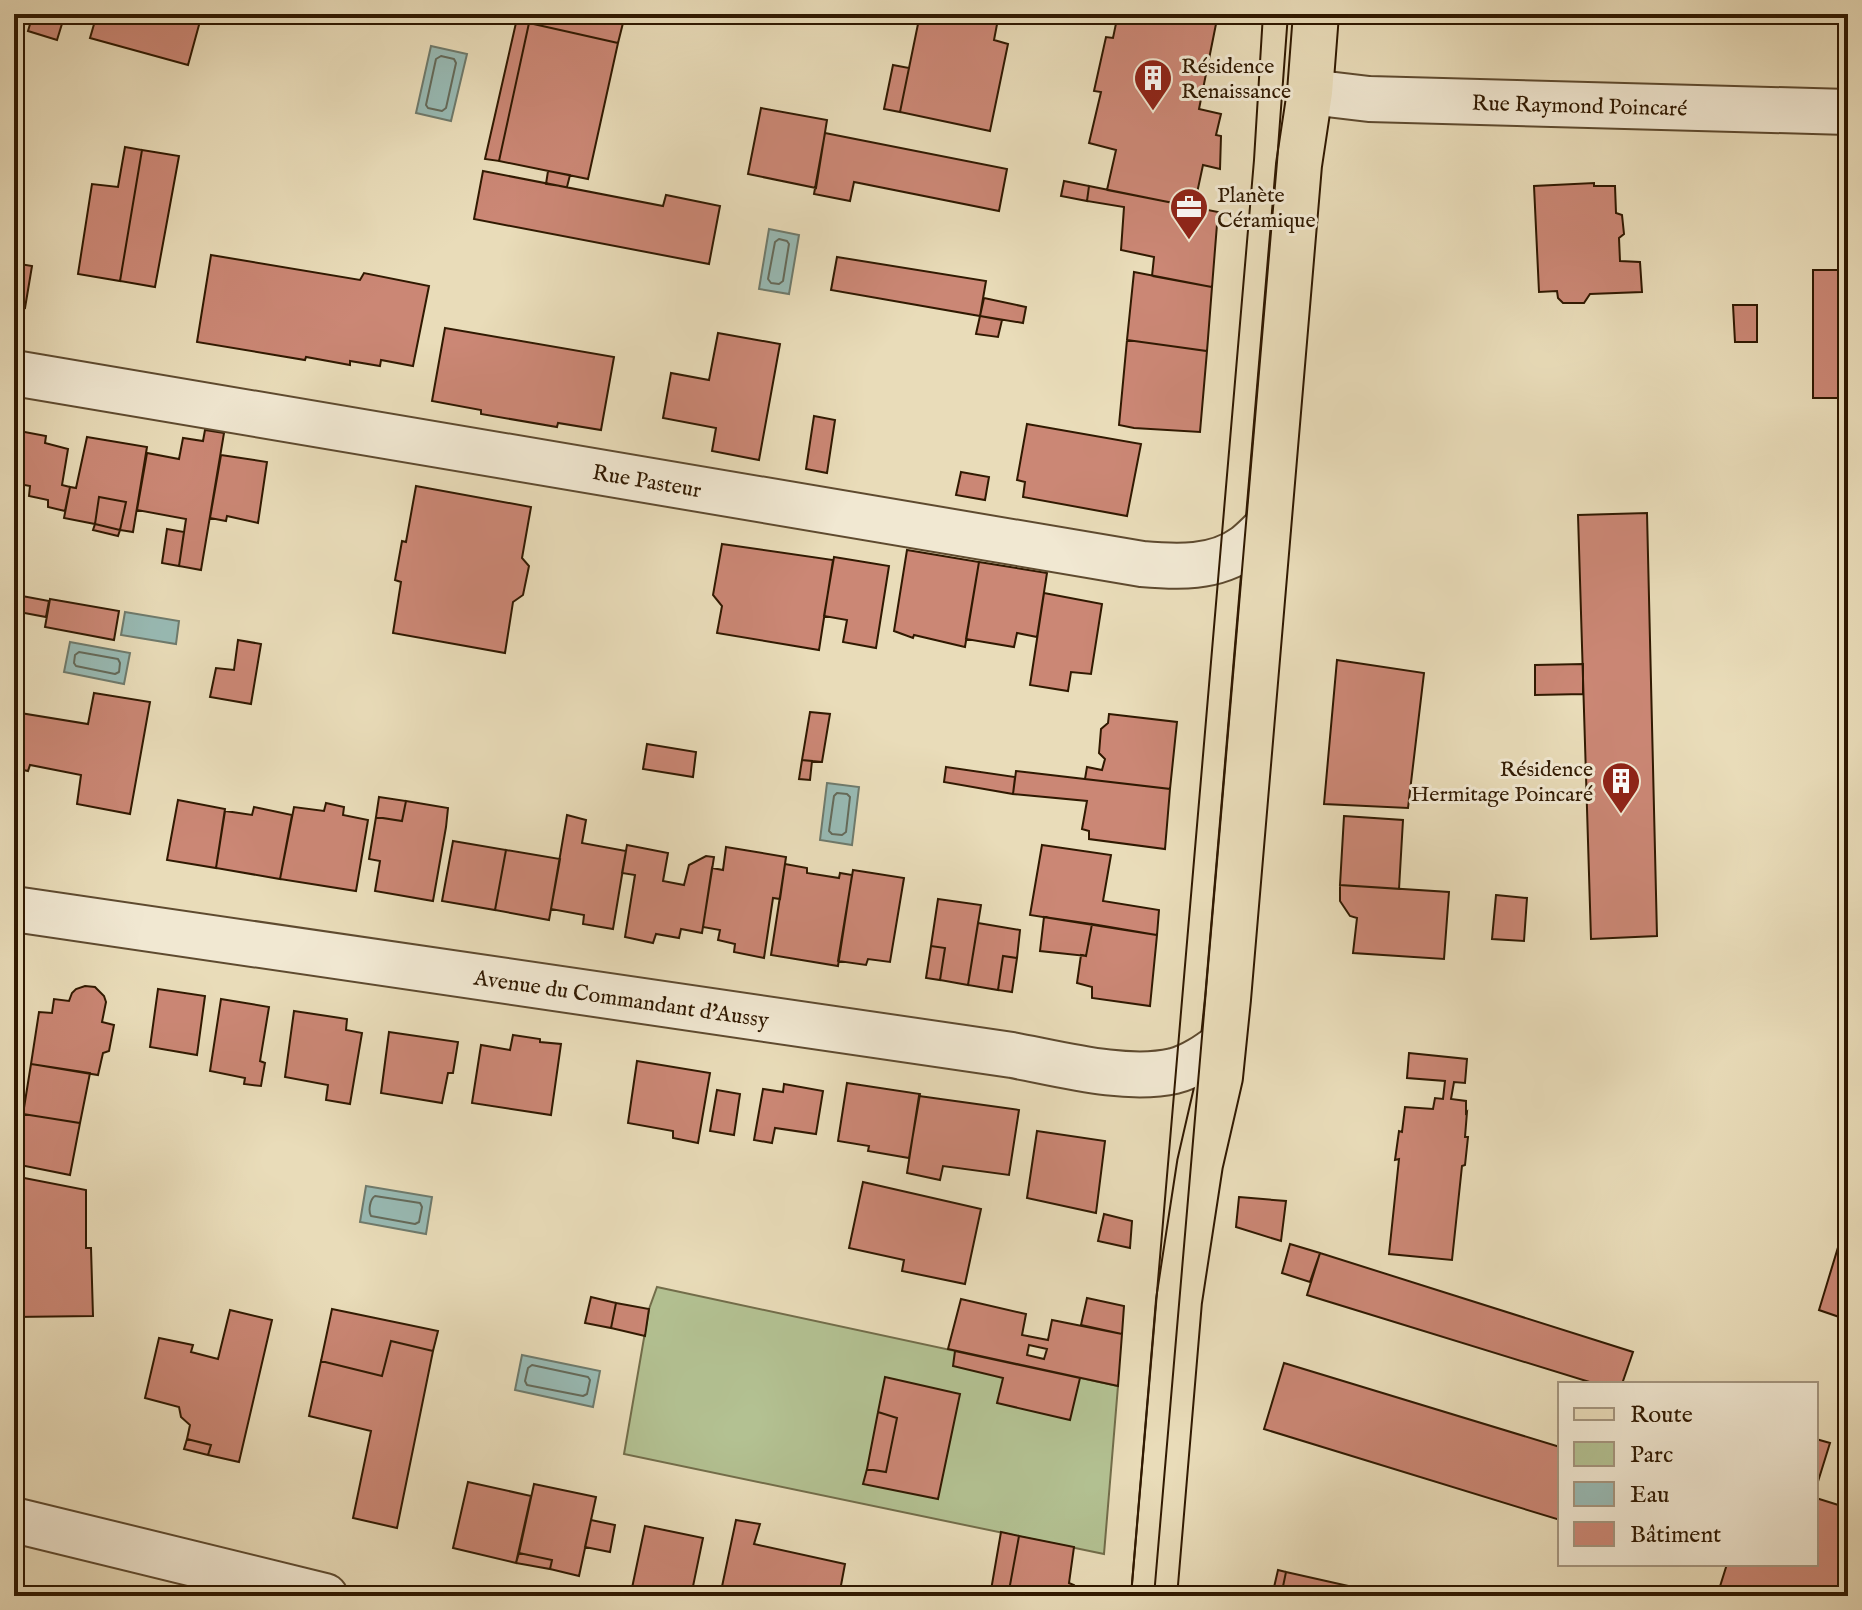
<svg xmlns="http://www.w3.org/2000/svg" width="1862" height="1610" font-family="'IM FELL English',serif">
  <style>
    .green { fill: #b3c192; stroke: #726d4a; stroke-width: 2 }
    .water { fill: #98bab4; stroke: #6e7a6c; stroke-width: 2 }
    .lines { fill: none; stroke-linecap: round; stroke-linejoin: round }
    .shore { stroke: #646a5a; stroke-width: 2 }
    .building { fill: #cb8775; stroke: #301901; stroke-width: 2; fill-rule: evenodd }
    .minor-casing { stroke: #5e4a2f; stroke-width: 48 }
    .major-casing { stroke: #301901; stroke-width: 48 }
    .minor { stroke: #f1e8d2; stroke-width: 44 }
    .major { stroke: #e9dcb9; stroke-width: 44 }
    .tram { stroke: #301901; stroke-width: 2 }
    .labels { text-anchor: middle; stroke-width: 6; stroke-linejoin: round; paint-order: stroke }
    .poi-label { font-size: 22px; fill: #301901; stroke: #f1e8d2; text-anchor: start }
    .street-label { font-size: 22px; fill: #301901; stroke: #f1e8d2 }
  </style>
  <rect width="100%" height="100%" fill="#e9dcb9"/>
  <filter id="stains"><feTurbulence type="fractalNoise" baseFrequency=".0025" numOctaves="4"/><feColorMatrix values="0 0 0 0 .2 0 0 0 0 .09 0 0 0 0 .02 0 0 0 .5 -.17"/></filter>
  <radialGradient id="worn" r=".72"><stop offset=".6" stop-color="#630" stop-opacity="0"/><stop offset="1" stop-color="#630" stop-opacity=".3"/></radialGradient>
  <path class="green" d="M657,1287L1118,1386L1104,1554L624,1454L649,1309Z"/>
  <path class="water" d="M431,46L467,54L451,121L416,113Z
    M769,229L799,235L789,294L759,289Z
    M125,612L179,621L176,644L121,635Z
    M70,642L130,653L124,684L64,672Z
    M827,783L859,787L852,845L820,840Z
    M366,1186L432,1197L426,1234L360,1222Z
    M522,1355L600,1371L593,1407L515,1390Z"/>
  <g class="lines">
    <path class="shore" d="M441,56L454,59L456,63L446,108L442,111L428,108L426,105L436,59Z
      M779,239L787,241L789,244L783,281L779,284L771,283L768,279L775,242Z
      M79,652L118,659L120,663L119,672L115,674L76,666L74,663L75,655Z
      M837,793L847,794L850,797L846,832L842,835L832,834L829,831L834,796Z
      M375,1196L420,1203L422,1207L419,1222L415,1224L371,1216C368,1211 370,1199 375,1196Z
      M532,1365L588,1377L590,1380L587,1394L583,1396L527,1385L525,1381L528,1368Z"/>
  </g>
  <path class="building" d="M33,14H65L57,40L28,31Z
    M97,14H202L188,65L90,38Z
    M518,14H531L499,161L485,159Z
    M531,14H582L623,23L618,43L529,23Z
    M906,14H999L994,40L1008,44L990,131L900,112L918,24L905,22Z
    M1118,14H1218L1199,109L1221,114L1216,135L1221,136L1220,169L1203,165L1194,207L1107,190L1116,150L1089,143L1101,92L1094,91L1106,37L1113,38Z
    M529,23L618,43L588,179L499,161Z
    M893,65L909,68L900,112L884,109Z
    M761,108L827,120L816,188L748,174Z
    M825,133L1007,169L999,211L854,182L850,201L814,194Z
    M125,147L142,150L120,281L78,274L92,184L118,187Z
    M142,150L179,156L155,287L120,281Z
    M483,171L663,206L666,195L720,206L709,264L474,219Z
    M548,171L570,175L567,187L546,184Z
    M1064,181L1089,186L1087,201L1061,196Z
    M1594,183V186H1615L1616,213L1622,215L1624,234L1619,238L1620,261L1640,262L1642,292L1590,294L1584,303H1563L1558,298L1557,291L1539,292L1534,186Z
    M1089,186L1218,212L1212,287L1152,276L1154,257L1121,250L1124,207L1087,201Z
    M211,255L360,280L364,273L429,286L413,366L381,360L380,366L350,361V365L306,357L305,360L197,342Z
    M837,257L986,281L980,316L831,290Z
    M14,263L32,266L25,308L14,306Z
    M1813,270H1848V398H1813Z
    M1134,272L1212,287L1207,351L1127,340Z
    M984,298L1026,307L1023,323L980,316Z
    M1733,305H1757V342H1735Z
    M980,316L1002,320L998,337L976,334Z
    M445,328L614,357L601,430L558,423L557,427L481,414V410L432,401Z
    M718,333L780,344L759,460L712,451L716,428L663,418L671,373L709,380Z
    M1127,340L1207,351L1200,432L1134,428L1119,425Z
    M814,416L835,420L827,473L806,469Z
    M1027,424L1141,444L1127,516L1023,497L1025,482L1017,480Z
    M14,430L46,436L45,443L68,449L62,485L70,487L65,511L48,507V500L29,496L30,486L14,483Z
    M205,430L224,433L201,570L179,566L186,519L137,510L147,453L179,459L183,438L203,441Z
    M87,437L147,447L133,532L120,530L126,502L99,497L95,524L64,518L70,487L76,488Z
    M221,455L267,462L258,523L227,516L226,521L210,518Z
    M961,472L989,477L985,500L956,495Z
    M416,486L531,507L522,558L529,566L523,595L513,602L505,653L393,633L401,582L395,580L402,541L406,542Z
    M99,497L126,502L120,530L95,524Z
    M1647,513L1657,936L1591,939L1578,515Z
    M95,524L120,530L118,536L93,530Z
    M167,529L184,532L179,566L162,563Z
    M722,544L833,560L819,650L717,633L722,606L713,595Z
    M907,550L979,562L965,647L914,635L913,638L894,631Z
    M834,557L889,566L876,648L843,642L847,620L824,616Z
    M979,562L1047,573L1037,637L1017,633L1014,647L966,639Z
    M1044,593L1102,604L1091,674L1071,672L1068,691L1030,685Z
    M22,596L49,601L46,617L19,612Z
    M50,599L119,611L114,640L45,627Z
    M238,640L261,644L251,704L210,697L216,668L234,670Z
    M1337,660L1424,673L1408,808L1324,804Z
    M1583,664V694L1535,695V665Z
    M94,693L150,702L130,814L77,804L81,775L30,765L28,771L14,768V712L88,724Z
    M810,712L830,714L822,762L802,760Z
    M1109,714L1177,722L1170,789L1085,779L1087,767L1102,770L1105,759L1099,753L1101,729L1108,723Z
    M647,744L696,752L693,777L643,769Z
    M802,760L812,761L810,780L799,779Z
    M946,767L1015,777L1013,794L944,782Z
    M1016,771L1170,789L1165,849L1089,839V831L1082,829L1087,801L1013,794Z
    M379,797L406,801L402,821L376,817Z
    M178,800L225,809L216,868L167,860Z
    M406,801L448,808L446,827L433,901L375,891L380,861L369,859L376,817L402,821Z
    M326,803L344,807L343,815L368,820L356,891L280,879L294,807L324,811Z
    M254,807L292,815L280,879L216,868L225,811L252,815Z
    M567,815L586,820L582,843L626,851L613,929L583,924L584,915L551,909Z
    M1344,816L1403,820L1399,889L1340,885Z
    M453,841L506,850L495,910L442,901Z
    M627,845L668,853L663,881L684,885L689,865L706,856L714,857L702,933L681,929L679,938L656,934L653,943L625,937L635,875L622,873Z
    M1042,845L1111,855L1103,901L1159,910L1157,935L1030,915Z
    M726,847L786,857L780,899L773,898L764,958L734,952L735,944L718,940L720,930L703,927L712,868L723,870Z
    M506,850L560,859L549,920L495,910Z
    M785,864L807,868V873L839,878L840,873L852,875L838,966L771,955Z
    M853,870L904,878L890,962L868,959L866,965L838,961Z
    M1340,885L1449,892L1444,959L1353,953L1357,918L1350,916L1340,901Z
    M1496,895L1527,898L1524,941L1492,939Z
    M938,899L981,905L968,985L940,980L945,948L931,946Z
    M1044,917L1092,924L1086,956L1040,951Z
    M978,923L1020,930L1017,958L1003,956L998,990L968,985Z
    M1092,924L1157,935L1150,1006L1092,998V987L1077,983L1081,955L1086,956Z
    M931,946L945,948L940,980L926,978Z
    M1003,956L1017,958L1012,992L998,990Z
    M85,986L95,987L104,996L106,1002L102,1022L114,1025L109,1051L103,1053L98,1075L31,1064L39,1012L52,1013L54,999L69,1001L72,993L76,989Z
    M158,989L205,996L197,1055L150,1047Z
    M221,999L269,1007L260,1061L265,1063L261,1086L244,1084L245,1078L210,1071Z
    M294,1011L347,1019L346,1030L362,1033L350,1104L326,1100L328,1085L285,1077Z
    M389,1032L458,1042L453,1073H448L442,1103L381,1093Z
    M513,1035L540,1039V1042L561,1044L551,1115L472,1103L481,1045L510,1050Z
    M1409,1053L1467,1059L1465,1083L1454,1082L1451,1099L1466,1101V1113L1467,1112L1465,1137H1468L1465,1165L1462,1166L1452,1260L1389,1254L1399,1159L1395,1160L1399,1131L1402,1132L1405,1107L1433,1109L1435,1098L1443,1099L1445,1081L1407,1078Z
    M637,1061L710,1073L698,1143L673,1138V1131L628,1123Z
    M31,1064L90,1073L80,1123L23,1114Z
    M847,1083L920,1094L909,1158L868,1151L869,1146L838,1141Z
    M784,1084L823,1091L816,1134L775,1128L772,1143L754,1140L763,1089L783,1092Z
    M717,1090L740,1094L734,1135L710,1131Z
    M919,1096L1019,1110L1009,1175L943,1166L940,1180L907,1173Z
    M23,1114L80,1123L70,1175L15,1164Z
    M1037,1131L1105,1141L1096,1213L1027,1198Z
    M14,1176L86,1190V1248H91L93,1316L14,1317V1268L23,1269L21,1233L14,1232Z
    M863,1182L981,1209L965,1284L902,1271L904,1260L849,1248Z
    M1239,1197L1286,1201L1281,1241L1236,1227Z
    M1104,1214L1132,1221L1130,1248L1098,1241Z
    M1846,1221L1848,1222V1320L1819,1310Z
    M1290,1244L1320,1253L1310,1282L1282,1273Z
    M1320,1253L1633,1352L1622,1384H1596L1307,1295Z
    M591,1297L616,1303L611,1328L585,1323Z
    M1087,1298L1124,1306L1122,1334L1081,1325Z
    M961,1299L1026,1314L1022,1335L1048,1340L1052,1320L1122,1334L1118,1386L948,1349ZM1029,1345L1047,1349L1044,1359L1027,1355Z
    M616,1303L649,1309L645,1336L611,1328Z
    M332,1309L438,1331L433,1351L391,1341L382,1376L321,1361Z
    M230,1310L272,1320L239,1462L208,1455L211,1445L187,1439L190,1425L181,1417L179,1407L145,1398L159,1338L193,1345L191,1352L218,1359Z
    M391,1341L433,1351L397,1528L353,1518L371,1431L309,1416L321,1361L382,1376Z
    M955,1351L1080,1378L1070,1420L997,1403L1003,1378L953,1366Z
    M1284,1363L1560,1447V1520L1264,1429Z
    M885,1377L960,1394L938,1499L863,1484L867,1469L886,1472L897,1418L878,1412Z
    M878,1412L897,1418L886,1472L867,1469Z
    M187,1439L211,1445L208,1455L184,1449Z
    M1816,1439L1830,1443L1816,1488Z
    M468,1482L531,1496L516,1563L453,1548Z
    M534,1484L596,1497L579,1576L550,1569L552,1560L519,1553Z
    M1816,1498L1848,1508V1596H1797L1786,1593L1785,1596H1717L1727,1564H1816Z
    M591,1520L615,1525L610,1552L585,1547Z
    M736,1520L760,1524L754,1544L845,1564L839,1596H720Z
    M645,1526L703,1538L691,1596H670L632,1588Z
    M1001,1532L1019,1536L1008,1596H990Z
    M1019,1536L1074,1547L1069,1583L1074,1585L1072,1596H1008Z
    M519,1553L552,1560L550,1569L516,1563Z
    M1278,1570L1286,1572L1281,1596H1272Z
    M1286,1572L1353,1587L1351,1596H1281Z
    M14,1586L41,1592L40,1596H14Z"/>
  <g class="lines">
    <defs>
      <g id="minor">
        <path id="s1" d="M1310,92L1369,99L1848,112"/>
        <path id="s2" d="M14,373L1142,564C1177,567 1215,569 1245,547C1253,541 1260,533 1268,526"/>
        <path id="s3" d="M14,909L1012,1055C1060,1064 1126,1082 1174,1071C1193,1066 1208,1055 1223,1044"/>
        <path d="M14,1520L325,1596"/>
      </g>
      <path id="major" d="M1154,1596L1179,1301L1200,1164L1220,1077L1228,999L1299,165L1310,92L1316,14"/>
    </defs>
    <use href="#minor" class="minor-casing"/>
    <use href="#major" class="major-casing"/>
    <use href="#minor" class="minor"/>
    <use href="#major" class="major"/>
    <path class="tram" d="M1131,1596L1254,160L1263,14
      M1154,1596L1277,162L1288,14"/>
  </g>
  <defs>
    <symbol id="building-pin" viewBox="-11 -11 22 30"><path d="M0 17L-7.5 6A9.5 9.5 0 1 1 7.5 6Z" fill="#8f2418" stroke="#f1e8d2"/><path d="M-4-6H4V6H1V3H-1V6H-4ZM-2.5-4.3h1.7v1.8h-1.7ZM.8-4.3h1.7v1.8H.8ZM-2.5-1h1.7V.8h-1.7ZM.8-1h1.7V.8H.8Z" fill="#fff"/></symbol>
    <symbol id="office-pin" viewBox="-11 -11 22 30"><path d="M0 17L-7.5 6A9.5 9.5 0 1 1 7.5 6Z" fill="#8f2418" stroke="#f1e8d2"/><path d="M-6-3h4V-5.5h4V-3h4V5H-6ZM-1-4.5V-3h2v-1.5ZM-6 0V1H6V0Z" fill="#fff"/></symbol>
  </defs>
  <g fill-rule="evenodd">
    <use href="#building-pin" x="1131" y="56" width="44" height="60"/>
    <use href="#office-pin" x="1167" y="185" width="44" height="60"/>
    <use href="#building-pin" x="1599" y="759" width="44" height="60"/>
  </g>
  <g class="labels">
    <g class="poi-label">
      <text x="1181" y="73">Résidence<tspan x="1181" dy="25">Renaissance</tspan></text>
      <text x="1217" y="202">Planète<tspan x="1217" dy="25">Céramique</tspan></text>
      <text x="1593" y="776" text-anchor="end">Résidence<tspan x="1593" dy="25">Hermitage Poincaré</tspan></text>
    </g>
    <g class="street-label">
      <text dy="8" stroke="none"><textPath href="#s1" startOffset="270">Rue Raymond Poincaré</textPath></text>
      <text dy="8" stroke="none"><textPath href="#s2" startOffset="642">Rue Pasteur</textPath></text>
      <text dy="8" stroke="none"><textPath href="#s3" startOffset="614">Avenue du Commandant d'Aussy</textPath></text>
    </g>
  </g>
  <rect width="1862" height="1610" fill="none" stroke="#e9dcb9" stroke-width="48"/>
  <rect x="16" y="16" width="1830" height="1578" fill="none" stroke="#301901" stroke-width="4"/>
  <rect x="24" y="24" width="1814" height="1562" fill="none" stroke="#301901" stroke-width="2"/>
  <rect x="1558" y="1382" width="260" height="184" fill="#f1e8d2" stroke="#a4957e" stroke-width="2"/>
  <rect x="1574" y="1408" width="40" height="12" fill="#e9dcb9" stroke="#a4957e" stroke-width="2"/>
  <text x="1630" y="1422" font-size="24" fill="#301901">Route</text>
  <rect x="1574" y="1442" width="40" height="24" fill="#b3c192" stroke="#a4957e" stroke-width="2"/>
  <text x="1630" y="1462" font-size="24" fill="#301901">Parc</text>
  <rect x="1574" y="1482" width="40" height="24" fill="#98bab4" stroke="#a4957e" stroke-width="2"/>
  <text x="1630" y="1502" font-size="24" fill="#301901">Eau</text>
  <rect x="1574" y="1522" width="40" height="24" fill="#cb8775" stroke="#a4957e" stroke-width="2"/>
  <text x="1630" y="1542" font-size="24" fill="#301901">Bâtiment</text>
  <rect width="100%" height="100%" filter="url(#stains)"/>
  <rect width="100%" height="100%" fill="url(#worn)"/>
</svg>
